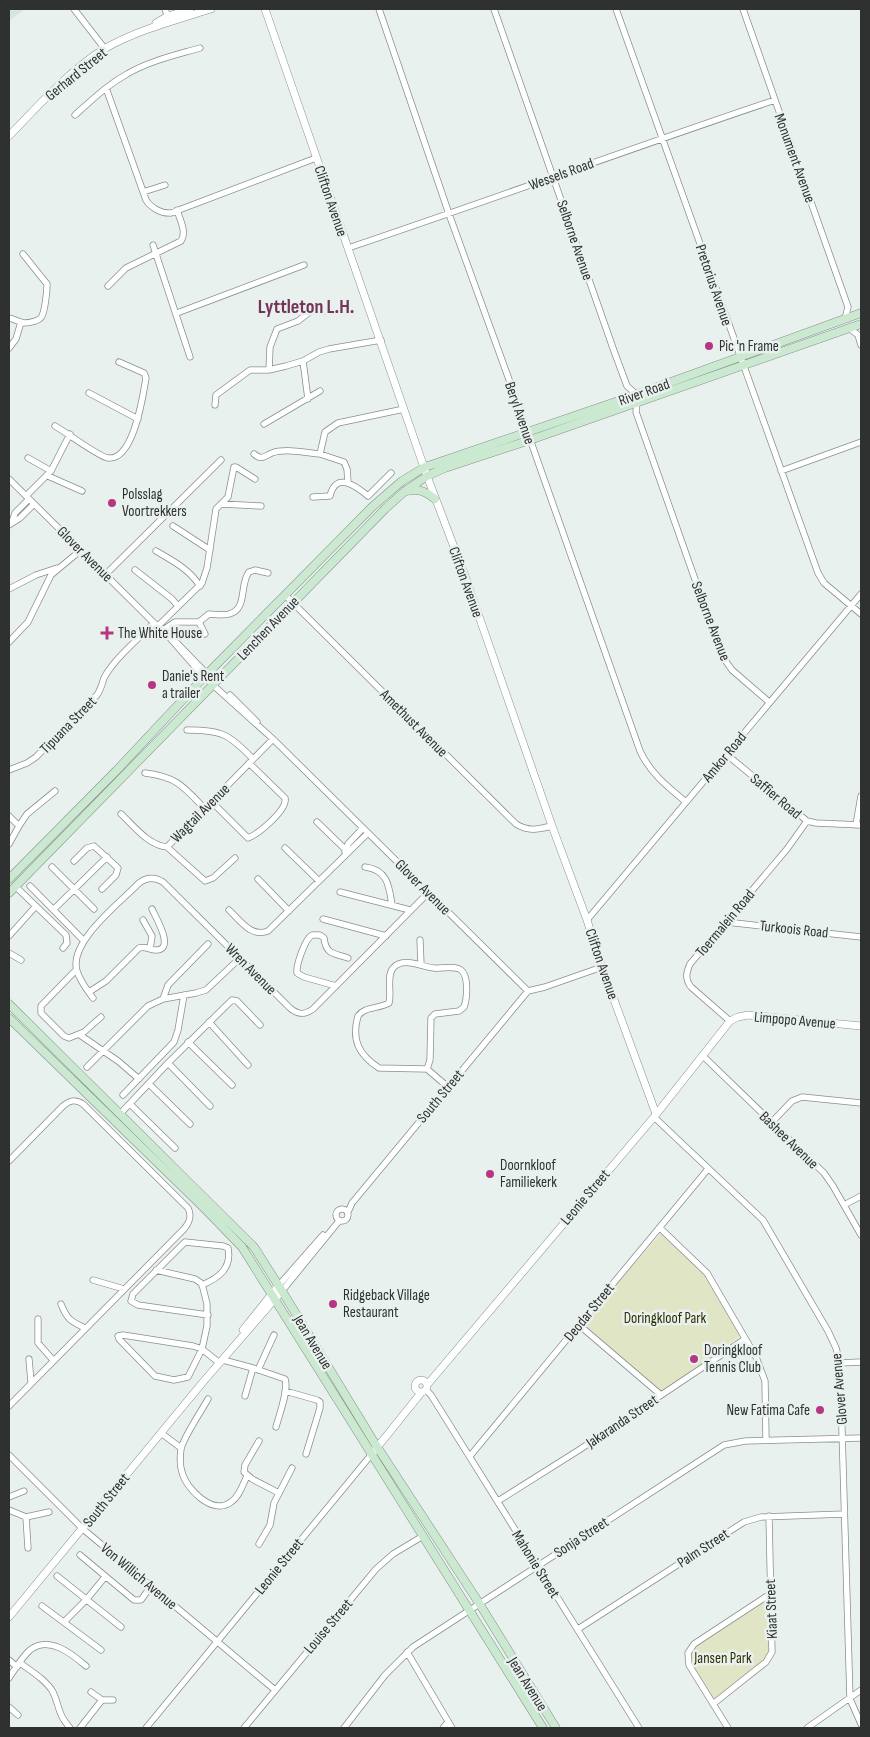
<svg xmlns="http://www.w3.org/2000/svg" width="870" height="1737" font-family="'Sofia Sans Condensed',sans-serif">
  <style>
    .built { fill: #d5e5e1 }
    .green { fill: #e0e5c6 }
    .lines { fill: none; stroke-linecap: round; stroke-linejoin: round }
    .minor-casing { stroke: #888f8d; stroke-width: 7 }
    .tertiary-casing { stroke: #888f8d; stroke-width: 8 }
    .secondary-casing { stroke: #888f8d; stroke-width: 9 }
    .minor { stroke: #fff; stroke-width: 5.5 }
    .tertiary { stroke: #fff; stroke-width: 7 }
    .secondary { stroke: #cae9d0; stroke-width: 8 }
    .poi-dot { fill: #b63682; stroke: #e9f1ef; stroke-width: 2 }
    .labels { text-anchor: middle; stroke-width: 5; stroke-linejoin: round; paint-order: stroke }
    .street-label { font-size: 15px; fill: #2e3130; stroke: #e9f1ef }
    .poi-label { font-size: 15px; fill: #2e3130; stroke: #e9f1ef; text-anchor: start }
    .park-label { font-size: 15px; fill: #2d3000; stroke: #e9f1ef }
    .district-label { font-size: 20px; font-weight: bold; fill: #753558; stroke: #e9f1ef }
  </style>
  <rect width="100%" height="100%" fill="#e9f1ef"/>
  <path class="built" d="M9,9H25L9,21Z"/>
  <path class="green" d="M662,1232L706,1273L742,1335L662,1392L581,1324Z
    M768,1597L770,1653L764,1662L713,1701L687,1665L685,1658L689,1647Z"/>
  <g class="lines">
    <defs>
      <path id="minor" d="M74,9L105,49
        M165,9L169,20
        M379,9L449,214L507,374L640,751C650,773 668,787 686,802
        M494,9L614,351L627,386L636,394
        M616,9L818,573L824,583L861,614
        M743,9L848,307L845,319
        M106,88L146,200C151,208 162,214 171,213L316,158
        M75,115C92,100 107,85 127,74C149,61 176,55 200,48
        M143,192L165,185
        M153,245L190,357
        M348,248C491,200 632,148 775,100
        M108,286L126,268L181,241C187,232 180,220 177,210
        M177,313L304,265
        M9,318C14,319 19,322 24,323C29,323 40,321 42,316C45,310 47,291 47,284L23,254
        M849,328L858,335L861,345
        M9,348L16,339L21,322
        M303,361L308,399
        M269,370L270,347L277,329L298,321L311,311H326
        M89,393L138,419
        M637,402L636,412L722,656L732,670L769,702
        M215,405L216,395L250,370H269L286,366L303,361L319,352L329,349L381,340
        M264,424L320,391
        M55,426C66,432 99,457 108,458C134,461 143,395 146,378L144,373L119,362
        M254,454C262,461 264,456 272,453C285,448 305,453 320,454
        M28,458L51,471
        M781,471L861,442
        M48,476L82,491
        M9,479L154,623L164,631
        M348,482L347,469L344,462L320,454L325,432L338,423L404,409
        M26,496L51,471L70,434
        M313,497L330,496C336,471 356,486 368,496L391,473
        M221,504L261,506
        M12,522L15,513L29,499
        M9,525L20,518L34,504
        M173,526L210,550
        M156,551C173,561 189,569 200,586
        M135,570L172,599L178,606
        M105,575L221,460
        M9,589L36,575L57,568
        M285,595L516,824C529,832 539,829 552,826
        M199,622L205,634
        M158,626L202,583L207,568L216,509L228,497L234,467H236L255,479
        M162,629L204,677L273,739L528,991L545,987L602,967
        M163,630L175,622H199L209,614C215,614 223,616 229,614C248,609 239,585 249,572L255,570L268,573
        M171,637L208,675
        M9,642L28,622L51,575L81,550
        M230,695L257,722
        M187,730C222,730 229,734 253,759
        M726,754L807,821L816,823L861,825
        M9,770L27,763L36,757L97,695C101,689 102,684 104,678C113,660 140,637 154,623
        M145,773C177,777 183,786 205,809
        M212,802L248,838C258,834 288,810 285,798L249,763
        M121,814C135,827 148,845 167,847
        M9,816L19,826L27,814L55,791
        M317,822L348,852
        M856,825L861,796
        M9,844L19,826
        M167,847L273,739
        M167,847L205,881L213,878L235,858
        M285,848L318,880
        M345,852L348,844L363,828
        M74,861L87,848L94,846L118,868L116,875L102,889
        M52,867L94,909
        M365,867C388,870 389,886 392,905
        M258,879L289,911
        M15,886L66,935L67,943L63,948
        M30,886L84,941
        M340,892L410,910
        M54,909L107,857
        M229,910C240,920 251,938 268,931L368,833
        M323,919L386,936
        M143,920L152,936L150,949
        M587,920L861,594
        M726,922L861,937
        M9,936L36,906
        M420,940L421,964
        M9,953L21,960
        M76,970L41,1006V1013L64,1036L69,1038L84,1032L101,1017
        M336,986L304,977L297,973C296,965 305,939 312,935H320L324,938C326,955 334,953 348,958
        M89,992L106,981L139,948C146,946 149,950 155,950C176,951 156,918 152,909
        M93,998C87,990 80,981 77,971C68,942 121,902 139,883C147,877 155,877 163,882L290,1008C298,1015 305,1015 313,1009L428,893
        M163,999L168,985L208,944
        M730,1021L691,987C685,979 686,973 690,964L787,849L807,821
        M209,1022L248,1065
        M80,1035L118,1061L139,1079
        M188,1042L232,1085
        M703,1056L824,1173L833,1186L861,1235
        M168,1063L210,1106
        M87,1067L148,1006L163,999L196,993L206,990L240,958
        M427,1069L430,1060L431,1018L435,1014L459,1011L464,1007C467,999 469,976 461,970C454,965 442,969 434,968C422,967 403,956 393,968C386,977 392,993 389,1003C379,1009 365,1006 358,1016C351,1040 359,1055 379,1068L427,1069L448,1087
        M149,1084L190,1124
        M123,1095L174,1042L178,1030L184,995
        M130,1104L175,1148
        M120,1114L168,1063L232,1000L237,1001L260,1025
        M654,1117L763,1220L828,1331L836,1348L840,1363L850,1699L861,1724
        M771,1123L792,1101L802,1097L861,1103
        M9,1161L63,1106C70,1100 76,1099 83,1104L188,1208C192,1216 190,1222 184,1229L9,1406
        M844,1205L861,1196
        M336 1215a6 6 0 1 1 12 0a6 6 0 1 1-12 0Z
        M348,1212L352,1203L528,991
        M660,1228L707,1273L756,1357L765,1381L766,1440
        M156,1270L195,1279L201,1283L203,1288L207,1304V1326L202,1349L188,1377L174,1380L155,1376L119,1339L118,1336L123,1335L193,1346L202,1349L217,1361
        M93,1280L124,1289
        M202,1285C219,1278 232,1268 228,1248L223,1246L185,1242L133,1294L131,1301L138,1305L208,1315
        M279,1285L323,1235
        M282,1291L339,1221
        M61,1304C67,1319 70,1321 85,1328
        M38,1319V1343L53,1360
        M579,1325L661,1395
        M29,1359L31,1382
        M223,1360L253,1368L285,1379C289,1390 279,1415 276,1427
        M840,1363L861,1362
        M258,1370L274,1335
        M426,1390L431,1395L639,1728
        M285,1391L317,1400L320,1402V1408L306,1454
        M245,1396L253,1368
        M208,1399C202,1410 183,1438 181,1449C180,1456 180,1466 182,1472C186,1489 213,1516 231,1502C239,1497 243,1484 247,1476
        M161,1433L181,1448
        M259,1441L245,1465L244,1472L252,1479L279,1493
        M9,1455L83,1529L275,1690
        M470,1456L708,1169
        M9,1497L24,1491
        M498,1501L579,1450L745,1339
        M9,1510L26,1517L28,1548
        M26,1517L49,1512
        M259,1544L270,1525L274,1503L292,1468
        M80,1555L134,1600H141L151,1586
        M57,1576L121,1627
        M42,1606L101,1650
        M64,1622L86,1600L105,1577
        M578,1629L744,1522L761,1517L844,1514
        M407,1652L452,1728
        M9,1660L17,1667
        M20,1663C31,1671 46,1680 53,1692C60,1707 57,1713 70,1728
        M9,1678C15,1669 22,1657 30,1650C49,1635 72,1654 86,1666
        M91,1692L102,1700
        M713,1704L766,1662L772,1652L769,1516
        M9,1707L18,1715
        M80,1728L102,1700H113
        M146,1728L371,1455
        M244,1728L376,1569L393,1554L423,1536
        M344,1728L385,1675L413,1647L724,1445L745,1441L861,1438
        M443,1728L448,1722
        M728,1728L689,1665L688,1653L694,1644L770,1594
        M807,1728L861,1690"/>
      <path id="tertiary" d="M265,9L427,476L465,576L552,826L587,920L602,967L656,1114
        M156,23L168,16L190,9
        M9,136C37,107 70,70 104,49C137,30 176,20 211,9
        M243,1330L279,1285
        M415 1386a6 6 0 1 1 12 0a6 6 0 1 1-12 0Z
        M427,1385L654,1117L730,1021L738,1017L748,1015L861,1026
        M371,1455L421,1393
        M9,1617L203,1382L282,1291"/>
      <path id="secondary" d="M407,491C419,488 426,492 435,499
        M9,879L116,771L207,674L372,507L402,481L425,467L624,399L861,313
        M9,893L385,509L405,491L427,476L445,468L530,440L861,324
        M9,1004L254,1247L282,1291L374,1442L479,1603L556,1728
        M9,1018L204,1208L242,1247L543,1728"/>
    </defs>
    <use href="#minor" class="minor-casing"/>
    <use href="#tertiary" class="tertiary-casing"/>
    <use href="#secondary" class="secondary-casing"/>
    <use href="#minor" class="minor"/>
    <use href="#tertiary" class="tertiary"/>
    <use href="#secondary" class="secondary"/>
  </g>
  <g class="poi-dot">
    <circle cx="709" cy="346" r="5"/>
    <circle cx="112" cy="503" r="5"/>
    <path d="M104.5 625.5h5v5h5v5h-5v5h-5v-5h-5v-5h5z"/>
    <circle cx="152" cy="685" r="5"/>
    <circle cx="490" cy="1174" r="5"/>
    <circle cx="333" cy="1304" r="5"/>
    <circle cx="694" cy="1359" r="5"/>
    <circle cx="820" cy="1410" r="5"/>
  </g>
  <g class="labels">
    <g class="street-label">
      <text transform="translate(76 74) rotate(-39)" y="5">Gerhard Street</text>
      <text transform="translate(795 158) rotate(70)" y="5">Monument Avenue</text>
      <text transform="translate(561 174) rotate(-20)" y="5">Wessels Road</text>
      <text transform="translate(331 201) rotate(71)" y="5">Clifton Avenue</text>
      <text transform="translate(575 240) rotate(71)" y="5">Selborne Avenue</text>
      <text transform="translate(714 285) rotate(71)" y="5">Pretorius Avenue</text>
      <text transform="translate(644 392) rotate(-20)" y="5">River Road</text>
      <text transform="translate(520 413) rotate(71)" y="5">Beryl Avenue</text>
      <text transform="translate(85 554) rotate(45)" y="5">Glover Avenue</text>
      <text transform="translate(466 582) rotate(70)" y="5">Clifton Avenue</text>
      <text transform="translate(711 621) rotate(69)" y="5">Selborne Avenue</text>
      <text transform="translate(268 628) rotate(-46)" y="5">Lenchen Avenue</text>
      <text transform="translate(414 723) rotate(45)" y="5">Amethust Avenue</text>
      <text transform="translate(68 725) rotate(-46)" y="5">Tipuana Street</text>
      <text transform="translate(724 757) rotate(-50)" y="5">Amkor Road</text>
      <text transform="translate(776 796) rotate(40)" y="5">Saffier Road</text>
      <text transform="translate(200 813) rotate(-45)" y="5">Wagtail Avenue</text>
      <text transform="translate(423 887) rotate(45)" y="5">Glover Avenue</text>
      <text transform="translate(725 923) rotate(-50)" y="5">Toermalein Road</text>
      <text transform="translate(794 929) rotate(6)" y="5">Turkoois Road</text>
      <text transform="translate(602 964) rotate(71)" y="5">Clifton Avenue</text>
      <text transform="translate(251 969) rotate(45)" y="5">Wren Avenue</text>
      <text transform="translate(795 1020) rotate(5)" y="5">Limpopo Avenue</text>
      <text transform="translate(440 1096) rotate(-50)" y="5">South Street</text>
      <text transform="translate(789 1140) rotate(44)" y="5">Bashee Avenue</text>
      <text transform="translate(585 1197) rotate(-50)" y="5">Leonie Street</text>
      <text transform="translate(589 1312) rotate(-51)" y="5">Deodar Street</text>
      <text transform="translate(313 1342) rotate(59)" y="5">Jean Avenue</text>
      <text transform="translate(839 1389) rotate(-95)" y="5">Glover Avenue</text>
      <text transform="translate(622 1421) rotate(-34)" y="5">Jakaranda Street</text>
      <text transform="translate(106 1500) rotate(-51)" y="5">South Street</text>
      <text transform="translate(581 1537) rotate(-33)" y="5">Sonja Street</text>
      <text transform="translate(703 1548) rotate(-33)" y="5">Palm Street</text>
      <text transform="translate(536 1564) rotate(58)" y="5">Mahonie Street</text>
      <text transform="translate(279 1566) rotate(-51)" y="5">Leonie Street</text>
      <text transform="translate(139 1576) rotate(40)" y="5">Von Willich Avenue</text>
      <text transform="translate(771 1609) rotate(-92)" y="5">Kiaat Street</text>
      <text transform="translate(328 1626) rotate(-50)" y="5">Louise Street</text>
      <text transform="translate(528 1684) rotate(58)" y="5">Jean Avenue</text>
    </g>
    <g class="poi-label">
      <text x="719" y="351">Pic 'n Frame</text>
      <text x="122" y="499">Polsslag<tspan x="122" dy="17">Voortrekkers</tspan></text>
      <text x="118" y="638">The White House</text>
      <text x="162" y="681">Danie's Rent<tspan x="162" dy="17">a trailer</tspan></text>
      <text x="500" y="1170">Doornkloof<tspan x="500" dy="17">Familiekerk</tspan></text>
      <text x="343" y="1300">Ridgeback Village<tspan x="343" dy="17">Restaurant</tspan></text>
      <text x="704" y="1355">Doringkloof<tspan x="704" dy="17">Tennis Club</tspan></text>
      <text x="810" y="1415" text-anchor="end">New Fatima Cafe</text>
    </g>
    <g class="park-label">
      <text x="665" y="1323">Doringkloof Park</text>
      <text x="723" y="1663">Jansen Park</text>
    </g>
    <g class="district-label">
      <text x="306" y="313">Lyttleton L.H.</text>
    </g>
  </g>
  <rect width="870" height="1737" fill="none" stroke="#2e3130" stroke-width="20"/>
</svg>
